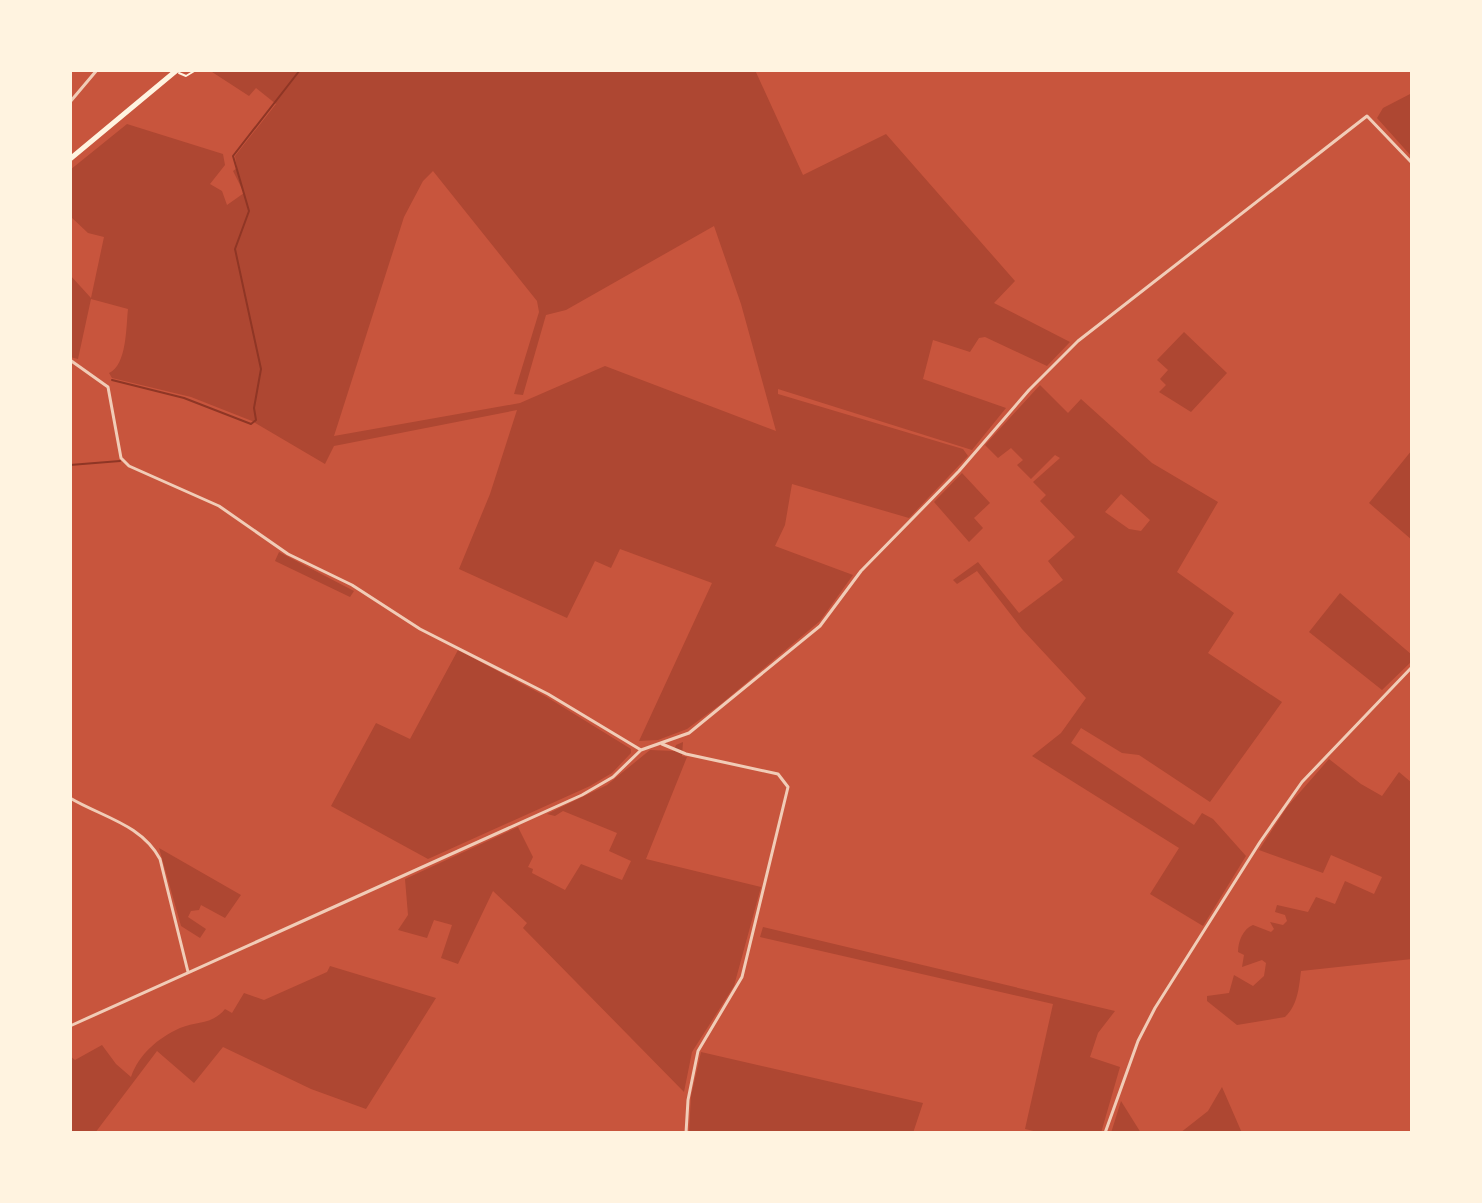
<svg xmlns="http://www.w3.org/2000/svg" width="1482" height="1203" font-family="'Alegreya Sans',sans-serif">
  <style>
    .green { fill: #ae4732; fill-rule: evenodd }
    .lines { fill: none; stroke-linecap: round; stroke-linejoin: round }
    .stream { stroke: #8f3625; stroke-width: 2 }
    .path { stroke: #fff3e0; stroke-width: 2 }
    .minor { stroke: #f1ccb7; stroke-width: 3 }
    .primary { stroke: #fff3e0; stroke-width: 5 }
  </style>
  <rect width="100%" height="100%" fill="#c8553d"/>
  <path class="green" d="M209,70H755L803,175L886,134L1015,281L994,303L1070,342L1047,366L985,337L979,338L970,352L933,340L923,379L1006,408L972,450L778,389V394L963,449L968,456L909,518L792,484L785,525L775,546L853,575L820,621L721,704L687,729L658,740L639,741L712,583L620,549L611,568L595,561L567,618L459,569L490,494L517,410L334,446L325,464L252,421L191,397L112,378L109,373C127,365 126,327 128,309L91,299L78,359L70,357V275L91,298L104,237L88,233L70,216V170L127,124L223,154L225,165L210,184L222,191L227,205L244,193L233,171L237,168L235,156L276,104L256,88L249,96ZM433,171L537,301L539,312L514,394L523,395L546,315L566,310L714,226L741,304L776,431L605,366L520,403L334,436L404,217L423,181Z
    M1412,93V157L1377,118L1383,108Z
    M1184,332L1227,373L1191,412L1159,392L1166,385L1160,379L1168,370L1157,360Z
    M1040,385L1068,413L1081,399L1152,463L1218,502L1177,572L1234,613L1208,653L1282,702L1210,802L1139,755L1122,753L1081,728L1071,743L1194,825L1202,813L1213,819L1246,856L1203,926L1150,894L1179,848L1032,756L1061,733L1086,698L1022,629L977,571L957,584L953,580L978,562L1019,613L1063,580L1048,561L1075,537L1040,501L1046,495L1033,482L1060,458L1055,455L1031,479L1017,465L1023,460L1011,448L998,458L985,445ZM1121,494L1150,520L1141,531L1129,529L1105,512Z
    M1412,450V540L1369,503Z
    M962,473L990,503L974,518L983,528L969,542L934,502Z
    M279,552L354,591L350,597L275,561Z
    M1340,593L1412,655V661L1382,690L1309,632Z
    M458,650L545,696L631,749V753L612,773L590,786L428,859L331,806L376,723L410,739Z
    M683,742L682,756L687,757L646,859L761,887L734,986L692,1052L684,1092L523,928L527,923L493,891L458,964L441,958L452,925L434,920L427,938L398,930L408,915L405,879L518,827L533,857L528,867L533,869L532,873L565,890L581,864L622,880L631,861L609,851L617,833L563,811L555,816L547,814L607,785L650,750L674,751L676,745Z
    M1329,759L1361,784L1382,796L1399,772L1412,783V959L1301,971C1299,987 1298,1005 1285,1017L1237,1025L1207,1001V996L1229,993L1234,975L1253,986L1264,976L1266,963L1262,960L1242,967L1244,955L1238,952C1238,941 1243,929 1253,925L1271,932L1274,929L1270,922L1283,925L1287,921L1285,915L1275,912L1277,905L1308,912L1316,897L1335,904L1345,881L1374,894L1382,877L1331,855L1323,873L1259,850L1287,807Z
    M159,848L241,895L225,918L201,905L199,910L191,911L188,917L206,929L200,938L181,926Z
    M763,927L1115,1011L1098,1033L1090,1057L1120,1067L1101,1133H1042L1025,1129L1053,1004L760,937Z
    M330,966L436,998L366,1109L311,1089L223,1047L194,1083L157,1051L95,1133H70V1056L75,1060L102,1045L116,1064L131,1077C139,1054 158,1038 180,1028C197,1021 212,1025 225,1009L232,1013L244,993L264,1000L327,972Z
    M701,1052L923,1103L913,1133H689L691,1096Z
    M1222,1087L1242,1133H1180L1208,1111Z
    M1121,1101L1141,1133H1111Z"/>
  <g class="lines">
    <path class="stream" d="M112,380L184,398L251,424L256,420L254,408L261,369L235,249L249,211L233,156L300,70
      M70,465L120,461"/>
    <path class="path" d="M179,73L186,76L196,70"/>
    <path class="minor" d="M70,102L97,70
      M70,360L108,387L121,458L129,466L219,506L288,554L352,585L420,629L548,694L641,750
      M662,744L686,754L778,774L788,787L742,977L698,1051L688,1100L686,1133
      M70,798C102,817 141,824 160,859L188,972
      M70,1026L582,795L613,777L641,750L689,733L820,626L861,571L959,471L1029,390L1078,341L1367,116L1412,163
      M1105,1133L1138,1041L1155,1008L1260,842L1302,782L1412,667"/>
    <path class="primary" d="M70,159L177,70"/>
  </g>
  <rect width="1482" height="1203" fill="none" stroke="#fff3e0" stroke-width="144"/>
</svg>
